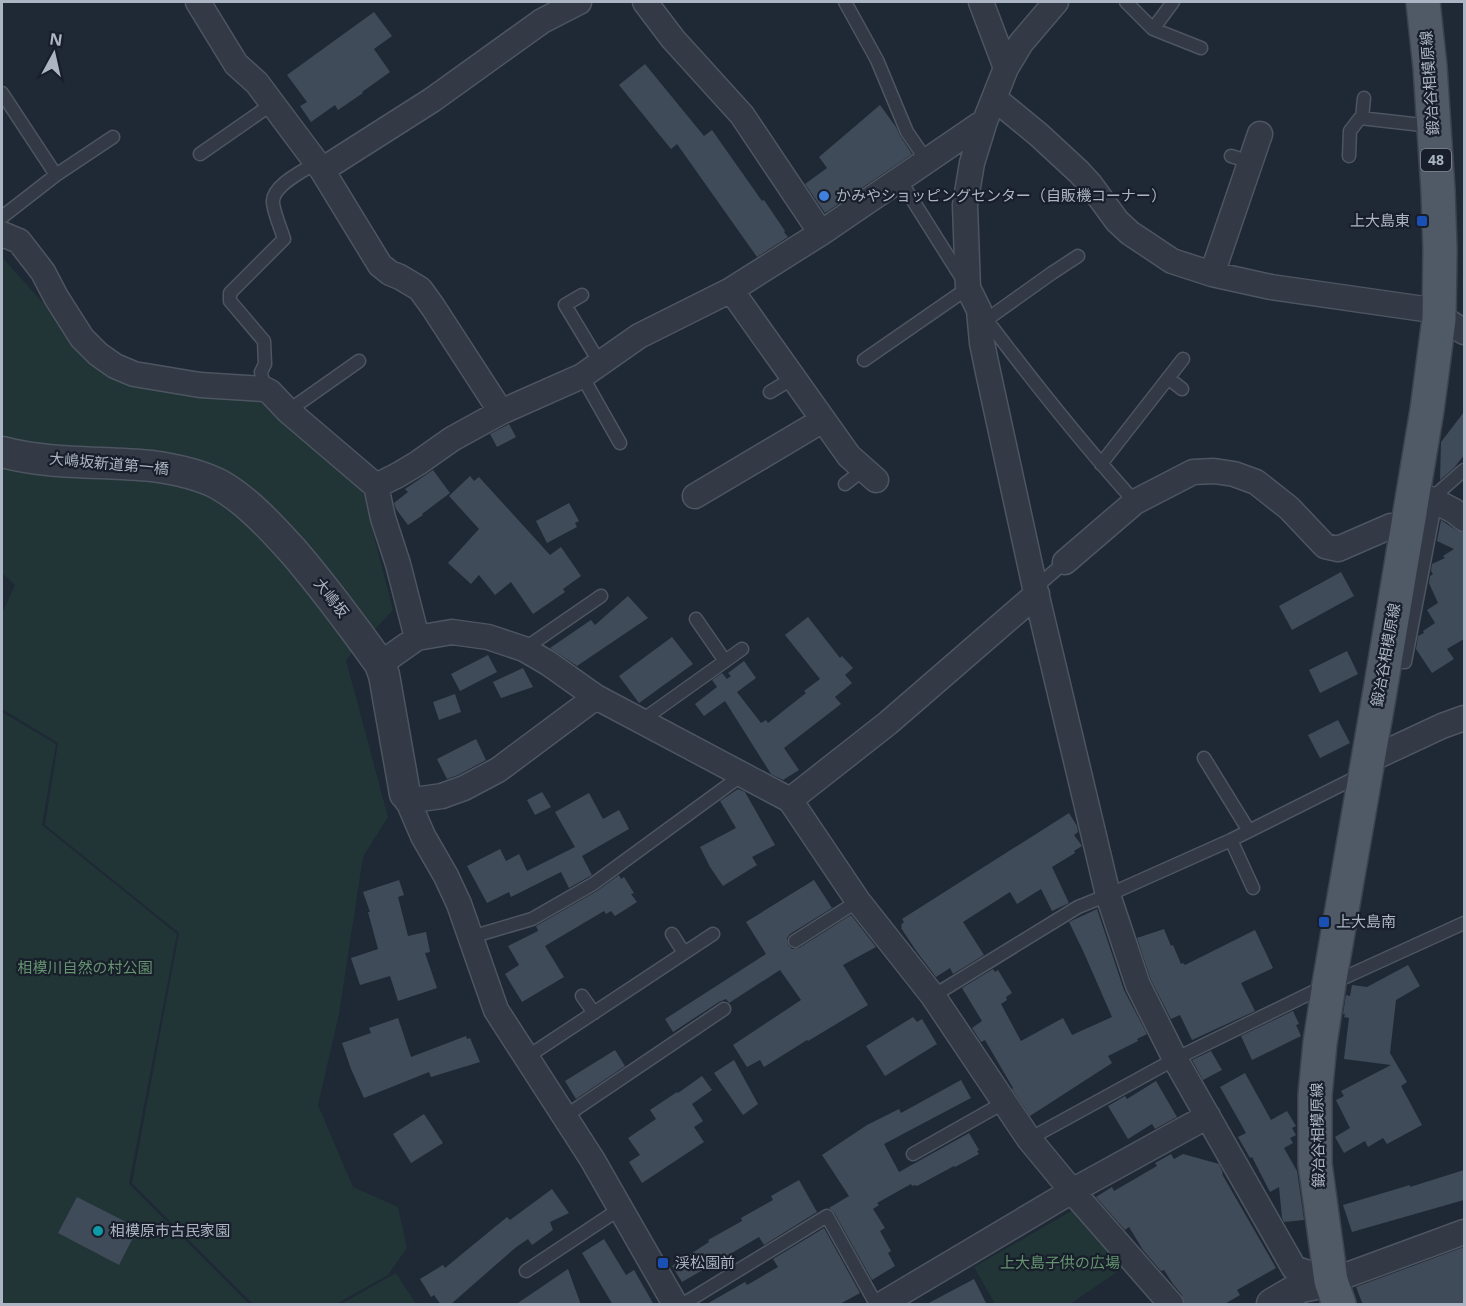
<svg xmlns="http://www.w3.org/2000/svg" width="1466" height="1306" font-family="'Open Sans','Noto Sans JP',sans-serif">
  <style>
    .green { fill: #213436 }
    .building { fill: #404b5a }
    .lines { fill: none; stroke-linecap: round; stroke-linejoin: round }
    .service-casing { stroke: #4d5561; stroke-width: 15 }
    .minor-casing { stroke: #4d5561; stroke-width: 27 }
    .tertiary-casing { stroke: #4d5561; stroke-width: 33 }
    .primary-casing { stroke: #3c434f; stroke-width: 36 }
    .service { stroke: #333a46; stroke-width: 12 }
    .minor { stroke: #333a46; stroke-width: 24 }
    .tertiary { stroke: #333a46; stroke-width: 30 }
    .primary { stroke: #505966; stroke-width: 33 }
    .shop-dot { fill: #3f7fe0; stroke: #181f2a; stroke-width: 2 }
    .transit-dot { fill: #1a4fb4; stroke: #181f2a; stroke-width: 2 }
    .culture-dot { fill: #0f9aa8; stroke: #181f2a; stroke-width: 2 }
    .labels { text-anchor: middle; stroke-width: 4.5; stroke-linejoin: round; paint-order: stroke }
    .shield { fill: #181f2a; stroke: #808895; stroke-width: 1.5 }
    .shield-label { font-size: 14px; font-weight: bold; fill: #acb5c3 }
    .street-label { font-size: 15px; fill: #acb5c3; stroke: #181f2a }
    .poi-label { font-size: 15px; fill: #acb5c3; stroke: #181f2a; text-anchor: start }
    .park-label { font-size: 15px; fill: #659370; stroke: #181f2a }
  </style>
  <rect width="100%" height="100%" fill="#1f2835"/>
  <path class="green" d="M2,257L101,368L245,385L362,489L393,610L346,660L388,817L363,857L339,1014L318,1105L353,1187L398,1207L407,1248L388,1275L336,1304H253L132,1183L179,933L45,825L58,743L2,709V613L15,585L2,573Z
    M2,712L56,744L42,825L177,934L129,1184L249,1304H2Z
    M1075,1209L1126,1266L1070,1304H995L974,1267Z
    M396,1273L416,1304H341Z"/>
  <path class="building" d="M374,12L392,36L374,49L390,72L362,92L363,93L338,110L335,105L311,122L300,106L307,102L287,75Z
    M645,64L704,136L712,130L762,201L764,200L785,231L784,232L788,237L757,257L677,144L671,149L619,85Z
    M880,105L896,127L900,136L912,154L825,213L805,184L827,168L819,157Z
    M1464,412V455L1454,468L1440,480L1441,442Z
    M509,424L516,437L497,447L490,434Z
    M433,470L450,493L422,514L423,515L408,525L396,509L394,503L408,492L405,489Z
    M470,476L474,481L479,477L550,555L561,547L581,576L563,589L565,592L533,614L511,582L495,595L479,575L471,584L448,563L479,529L449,496Z
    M569,503L579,521L575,523L577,527L547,543L536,521Z
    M1441,520L1456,530L1464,533V639L1447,649L1454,659L1432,673L1416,649L1418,636L1424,633L1423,631L1435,623L1427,610L1438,603L1429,583L1430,576L1433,574L1431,571L1432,564L1445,558L1443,556L1454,549L1437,541Z
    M1341,572L1354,596L1292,630L1279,606Z
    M628,596L648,618L577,666L550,648L591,620L595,625Z
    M808,617L840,658L842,656L853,668L845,675L852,683L835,697L841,704L784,748L799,770L783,780L771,774L725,701L704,716L695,704L717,687L712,680L722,673L727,679L731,676L728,673L744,661L756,678L737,692L761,723L766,720L768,723L806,693L804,691L820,679L785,635Z
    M672,637L693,664L639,703L619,676Z
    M1347,651L1358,674L1320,693L1309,670Z
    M488,655L497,672L460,691L451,674Z
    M523,668L533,687L501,698L493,682Z
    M455,694L461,712L439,720L433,702Z
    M1338,720L1350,743L1320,758L1308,735Z
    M476,739L486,760L458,775L447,779L437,759Z
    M738,789L745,792L775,845L752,857L757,865L723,886L710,867L700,847L736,828L720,801Z
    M542,792L551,807L535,815L527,800Z
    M589,793L603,819L619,810L629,829L582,856L592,875L569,888L561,872L511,897L509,892L487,903L467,866L500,849L506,861L519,854L527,871L575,847L555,812Z
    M1069,813L1077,826L1078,832L1074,835L1082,846L1074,851L1075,853L1052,867L1069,903L1052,911L1041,889L1017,904L1010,892L963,922L984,955L953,974L950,968L936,977L917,952L901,928L902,927L901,925L904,922L902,919Z
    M619,875L621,879L624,877L634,893L631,894L637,902L615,916L611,911L606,914L604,911L545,946L564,977L522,1002L505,974L519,965L508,946L538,931L536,926L597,891Z
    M399,880L404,895L398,897L408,936L426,932L430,952L425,953L437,988L398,1001L390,976L360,985L351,958L378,949L368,912H370L363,892Z
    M814,880L832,908L790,934L787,938L788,945L792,949L799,948L851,915L876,947L843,965L868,1005L808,1041L807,1040L764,1067L760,1060L747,1067L733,1045L801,1000L780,970L729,1003L726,999L719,1002L673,1032L665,1019L766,954L746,922Z
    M1097,909L1124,990L1147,1034L1137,1039L1138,1041L1108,1056L1112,1063L1030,1116L1012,1089L1013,1088L985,1040L981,1042L972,1028L982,1021L962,988L993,969L995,972L998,970L1012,993L1006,997L1007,1000L1001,1004L1021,1041L1063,1018L1072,1035L1112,1017L1084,953L1069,922Z
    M1164,929L1171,946L1173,945L1181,964L1183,963L1185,965L1255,930L1273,968L1241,983L1255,1011L1192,1040L1180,1015L1171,1019L1151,980L1137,938Z
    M1408,965L1420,986L1396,1000L1390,1053L1407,1082L1401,1086L1422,1125L1387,1144L1383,1138L1368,1147L1365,1141L1344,1153L1335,1137L1350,1128L1336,1100L1344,1096L1341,1091L1391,1065L1344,1059L1349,1018L1344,1017L1345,1014H1343L1346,995L1350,996L1352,985L1367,987Z
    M1293,1011L1299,1024L1296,1025L1301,1036L1252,1060L1241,1036Z
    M913,1017L917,1022L922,1019L937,1044L885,1076L866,1046Z
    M398,1018L411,1057L466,1036L467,1039L470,1038L480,1062L431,1077L429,1072L364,1098L351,1069L342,1043L371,1033L369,1028Z
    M615,1050L625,1066L576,1099L565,1081Z
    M1211,1051L1222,1070L1203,1080L1192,1060Z
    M734,1060L758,1104L743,1115L714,1073Z
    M1245,1073L1271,1120L1287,1111L1296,1126L1292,1128L1296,1135L1290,1138L1293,1143L1284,1148L1297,1171L1304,1220L1284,1222L1282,1218L1279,1187L1270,1192L1252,1157L1250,1158L1238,1137L1246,1133L1220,1087Z
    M702,1076L712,1090L692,1104L703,1121L694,1127L704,1142L642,1183L629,1162L640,1155L628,1138L656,1119L650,1110L677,1092L678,1093Z
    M961,1080L971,1098L884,1144L899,1172L969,1133L979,1150L977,1151L979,1154L955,1167L954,1166L917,1186L915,1185L912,1186L911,1184L877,1203L879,1205L873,1209L885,1228L880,1231L891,1251L888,1253L895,1266L872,1280L834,1212L829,1208L849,1196L822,1155L867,1125L899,1109L901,1113Z
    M1156,1081L1177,1117L1155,1129L1152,1124L1128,1139L1108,1106L1125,1096L1127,1099Z
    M424,1114L443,1143L411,1163L393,1134Z
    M1171,1154L1174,1159L1183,1154L1219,1164L1223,1173L1222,1174L1276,1268L1237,1290L1240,1295L1223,1305H1185L1182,1295L1173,1284L1164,1270L1161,1271L1143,1250L1129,1227L1125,1230L1096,1197L1112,1187L1114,1191L1157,1166L1155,1163Z
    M1464,1170V1200L1352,1232L1343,1205L1410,1185V1187Z
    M799,1180L817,1212L764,1245L759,1237L682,1282L672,1266L709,1242L708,1240L742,1221L741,1218L773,1200L771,1196Z
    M552,1189L569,1213L550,1222L553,1230L532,1245L528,1239L515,1248L450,1305H441L434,1295L431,1297L420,1279L443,1265L445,1268L507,1217L510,1220Z
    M77,1197L138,1228L119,1265L58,1233Z
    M824,1228L860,1293L838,1305H705L745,1282L747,1285L778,1267L773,1259Z
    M604,1239L626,1275L634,1270L654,1305H613L582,1253Z
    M1464,1247V1305H1363L1356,1287Z
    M568,1269L581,1305H515Z
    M974,1279L987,1305H925Z"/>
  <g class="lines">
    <defs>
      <path id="service" d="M845,2L877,60L907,132L927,161
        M1126,2L1153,29L1201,48
        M1153,29L1173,2
        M2,93L56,175
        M1362,118L1364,98
        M200,154L272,104
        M1231,156L1250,162
        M1349,156L1350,131L1360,118L1431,126
        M2,217L56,175L113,137
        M582,295L565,305L600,363
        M983,315C1031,379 1081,442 1135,502
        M986,320L1052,273L1078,256
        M864,360L968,288L900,180
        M582,376L620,443
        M1168,378L1182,389
        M264,389L261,372L265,364L264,341L230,301V293L284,239C281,229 274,213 273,203C271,186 303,171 316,163
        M770,392L793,378
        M288,411L359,361
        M1101,464L1183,359
        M845,484L864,469
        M1035,588L1065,562
        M696,619L725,661
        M524,649L601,596
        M1385,661L1405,662L1433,515L1431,499L1464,470
        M641,721L742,649
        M1204,758L1249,831
        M1231,840L1253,888
        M672,934L684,953
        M471,937L532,919L593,884L742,775
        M795,941L858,901
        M582,996L594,1013
        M933,996L1078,907L1108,895L1231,840L1361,775
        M527,1057L713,934
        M564,1117L724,1009
        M1029,1139L1175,1059L1317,990L1464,923
        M913,1154L1005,1102
        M526,1271L621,1208
        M683,1304L827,1216L876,1304"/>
      <path id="minor" d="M198,2L236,64L257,83L322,170L380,265L390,273L400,277L420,289L433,307L501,412
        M645,2L673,39L742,115L821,233
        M981,2L1006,68
        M1056,2L1021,43L1006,68L985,121L972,163L965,205L968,288L979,310L982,343L988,372L1035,588L1108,895L1138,985L1175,1059L1294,1268L1331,1281L1464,1232
        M994,98L1039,135L1079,172L1090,184L1117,221L1130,233L1172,261L1212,274L1271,287L1438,311
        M322,170L432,100L542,21L579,2
        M2,234L19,241L43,272L56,297L82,338L98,354L115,366L134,374L200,385L264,389L270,392L288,411L376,486L383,518L398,564L417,638
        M1212,274L1260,134
        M731,290L849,456L876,480
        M1439,319L1449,322L1464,332
        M376,486L398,475L418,463L452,439L501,412L582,376L639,336L731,290L821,233L985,121
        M695,496L823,420
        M1431,499L1454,511L1464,519
        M1065,562L1135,502L1193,472L1214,471L1234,474L1256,482L1289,508L1325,546L1338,549L1391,526
        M380,664L417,638L452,632L488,637L524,649L548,663L596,697L790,800L858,901L933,996L1029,1139L1072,1191L1171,1304
        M1367,761L1442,726L1464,718
        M405,794L423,836L446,876L459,904L496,1010L592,1159L675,1304
        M790,800L888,723L1037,594
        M407,801L442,796L464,788L498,770L596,697
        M882,1304L1072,1191L1208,1116"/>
      <path id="tertiary" d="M2,452C50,465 102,461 152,466C174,469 198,474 218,484C247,500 271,527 293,551C324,587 352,625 380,664L384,675L405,794
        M1272,1304L1301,1287L1331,1281"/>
      <path id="primary" d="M1339,1304L1331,1281L1315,1164V1095L1320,1043L1329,984L1380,691L1427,410L1439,319L1440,250L1438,190L1430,67L1423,2"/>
    </defs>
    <use href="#service" class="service-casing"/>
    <use href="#minor" class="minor-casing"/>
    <use href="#tertiary" class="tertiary-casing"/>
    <use href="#primary" class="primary-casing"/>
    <use href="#service" class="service"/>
    <use href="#minor" class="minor"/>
    <use href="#tertiary" class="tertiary"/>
    <use href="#primary" class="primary"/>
  </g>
  <circle class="shop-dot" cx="824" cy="196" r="6"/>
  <g class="transit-dot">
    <rect x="1416" y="215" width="12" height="12" rx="3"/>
    <rect x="1318" y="916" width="12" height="12" rx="3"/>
    <rect x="657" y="1257" width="12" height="12" rx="3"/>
  </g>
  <circle class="culture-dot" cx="98" cy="1231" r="6"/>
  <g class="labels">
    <rect class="shield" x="1421" y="149" width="30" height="22" rx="4.5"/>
    <g class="shield-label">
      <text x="1436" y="165">48</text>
    </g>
    <g class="street-label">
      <text transform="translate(1430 83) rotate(-94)" y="5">鍛冶谷相模原線</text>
      <text transform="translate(109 464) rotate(5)" y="5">大嶋坂新道第一橋</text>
      <text transform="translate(331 598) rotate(52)" y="5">大嶋坂</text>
      <text transform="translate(1386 655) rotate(-80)" y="5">鍛冶谷相模原線</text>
      <text transform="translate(1318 1135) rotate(-91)" y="5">鍛冶谷相模原線</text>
    </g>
    <g class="poi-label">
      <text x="836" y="201">かみやショッピングセンター（自販機コーナー）</text>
      <text x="1410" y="226" text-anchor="end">上大島東</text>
      <text x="1336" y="927">上大島南</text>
      <text x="110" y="1236">相模原市古民家園</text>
      <text x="675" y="1268">渓松園前</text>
    </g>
    <g class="park-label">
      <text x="85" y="973">相模川自然の村公園</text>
      <text x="1060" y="1268">上大島子供の広場</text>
    </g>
  </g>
  <rect width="1466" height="1306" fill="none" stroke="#acb5c3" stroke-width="6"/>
  <g transform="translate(54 54) rotate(8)" stroke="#181f2a" stroke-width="4.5" paint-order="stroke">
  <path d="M0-4.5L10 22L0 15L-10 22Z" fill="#acb5c3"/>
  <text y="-9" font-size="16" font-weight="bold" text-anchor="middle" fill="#acb5c3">N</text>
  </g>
</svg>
